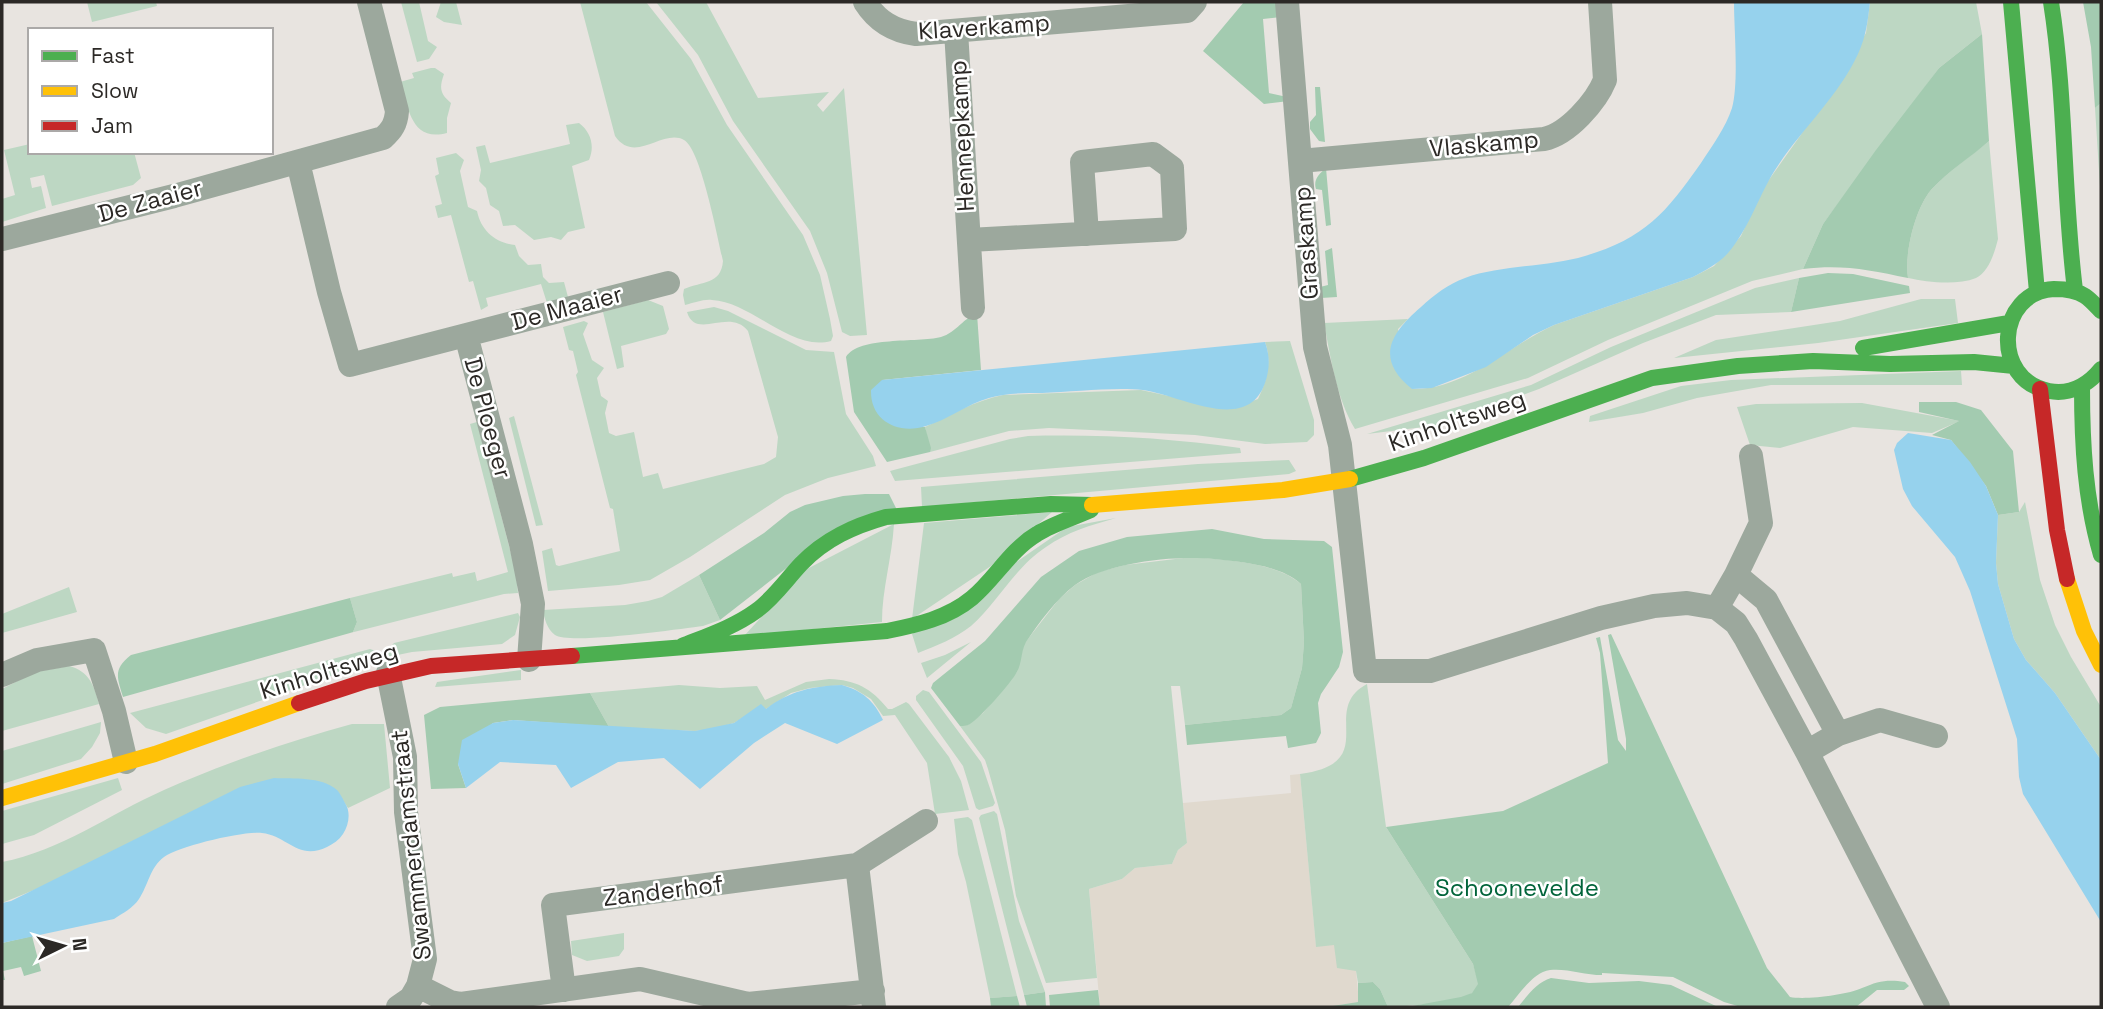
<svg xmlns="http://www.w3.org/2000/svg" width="2103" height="1009" font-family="'Space Grotesk',sans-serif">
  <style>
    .built { fill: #e0d9ce }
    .green { fill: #bdd7c3 }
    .forest { fill: #a3cbb0 }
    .water { fill: #96d2ed }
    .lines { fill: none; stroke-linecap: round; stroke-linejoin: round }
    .street { stroke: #9ca89d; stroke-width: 24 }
    .fast { stroke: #4caf50; stroke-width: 16 }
    .slow { stroke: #ffc107; stroke-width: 16 }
    .jam { stroke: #c62828; stroke-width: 16 }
    .labels { text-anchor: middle; stroke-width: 5; stroke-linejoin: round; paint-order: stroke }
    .street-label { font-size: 24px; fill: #2c2926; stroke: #fff }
    .park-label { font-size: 24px; fill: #01643a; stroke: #fff }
  </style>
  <rect width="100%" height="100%" fill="#e8e4e0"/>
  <path class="built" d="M1300,774L1316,946L1334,944L1356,971L1359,1002L1326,1007H1100L1089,889L1122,879L1135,868L1172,864L1178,850L1187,843L1183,803L1291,793L1290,775Z"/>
  <path class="green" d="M87,2H156L157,6L92,22Z
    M401,2H419L428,41L437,47L429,59L417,62Z
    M441,2H456L462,25L444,22L436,17Z
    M580,2H646L691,59L727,125L803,235L820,275L830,319L833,336L831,341C791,352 752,302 712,300C703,299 694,303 685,305L683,295L684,289C702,281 721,285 723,261C718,240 701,149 684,140C663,128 635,165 615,136Z
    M656,2H706L758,98L829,92L817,105L823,112L844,88L867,335L850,336L842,332L827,273L810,231L733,121L698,55Z
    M1870,2H1976L1982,34L1939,68L1823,224L1803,269L1752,281L1608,340L1528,378L1355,429C1336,397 1331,359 1324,323L1408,319L1398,329L1412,389C1465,390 1508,346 1554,325L1693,277L1714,266L1741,236L1761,191L1800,136L1866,33Z
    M431,68H435L444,74C439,88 440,94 451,103L447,118V133C411,142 409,109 400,82L414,78L412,73Z
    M2101,103V202L2095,108Z
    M579,123C591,132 595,146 589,160L572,166L585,228L568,232L561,240L551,237L534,240L515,225L503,226L499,211L490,205L486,188L479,181L481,170L476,147L485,145L490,163L570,144L566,125Z
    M1989,141L1998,239C1995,251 1989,272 1976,278C1956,286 1927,282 1908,278C1904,254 1915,209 1931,190C1946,173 1971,156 1989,141Z
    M30,144V152H134L141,178L133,185L52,206L44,175L30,178L32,188L41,186L46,208L2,222V199L15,195L4,150Z
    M456,153L464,160L460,171L468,207L477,211C481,231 496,243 515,245L519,256L528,265L541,264L543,277L549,283L564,282L568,297L547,303L541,284L486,298L488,306L481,310L473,281L469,282L451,215L438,218L435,206L442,204L435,176L439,174L436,158Z
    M1799,278L1791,312L1716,315L1643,343L1539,389L1440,425L1367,434L1531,385L1611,347L1755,288Z
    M1921,299H1955L1958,323L1818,343L1674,358L1716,340L1840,321Z
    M648,300L663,306L669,329L666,334L621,346L624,367L617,369L603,312Z
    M714,307L728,311L806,350L834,352L846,414L873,456L876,466L828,478L785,495L690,557L650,580L619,585L548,591L542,551L552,548L556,565L559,566L620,551L613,509L610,508L576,375L578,372L573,351L569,350L563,327L584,321L588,323L583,334L592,360L604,368L597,378L601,396L608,401L605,413L609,433L616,436L634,432L643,477L658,473L663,489L764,464L776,457L778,437L748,331C729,307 696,341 687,312Z
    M1290,341L1314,420V435L1307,442L1265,444L1195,435L1049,428L1009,431L930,452L925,427C951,414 975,401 1003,395L1141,390L1230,409L1258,399C1267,380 1272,361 1265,342Z
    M1961,371L1962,385H1771L1697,398L1643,413L1589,422L1590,416L1681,386L1731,380Z
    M1862,403L1960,421L1932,433L1853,427L1780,448L1750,445L1737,407L1756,404Z
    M514,416L543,525L536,526L509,418Z
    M477,422L516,573L518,593L504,594L350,633L353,632L357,622L350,598L452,573L453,577L475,572L477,581L508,572L470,424Z
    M1028,436C1098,434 1170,438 1240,448L1241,453L895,481L890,471L1010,439Z
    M1289,460L1296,471L1289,474L922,507L921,487L1198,464Z
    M2025,502L2040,580L2055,625L2071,657L2101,707V760L2055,693L2026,660L2014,639L1998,584L1996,563L1998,515L2019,512Z
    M1052,512L991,566L912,619L924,523Z
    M1116,518C1091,525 1067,532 1046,547C1015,567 998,602 971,626C956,638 936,646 918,653L912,634L1067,527Z
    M894,524C892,558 882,589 882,622L744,636L805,570Z
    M1192,557C1224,560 1277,562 1301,584L1304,642L1302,668L1291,708L1281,715L1185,725L1180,686H1171L1187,843L1178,850L1172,864L1135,868L1122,879L1089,889L1097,978L1046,983L1016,896L1005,830L988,769L985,760L960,726L968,725L983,713L1017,672L1024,644L1059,599L1075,585L1098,572L1125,565Z
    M699,575L720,620L703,626C679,629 569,645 555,635C547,629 544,618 543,610L625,605L648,601L662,597Z
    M69,587L77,612L2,633V614Z
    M518,613L520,617L515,635L502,644L412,652L388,657L387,651L394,643Z
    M971,642L927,678L921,663L945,655Z
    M370,649L376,651L379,658L347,667L334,675L166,734L146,728L130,713Z
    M69,666C89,671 94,685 99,704L2,731V689L35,672Z
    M521,670V680L435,687L437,682Z
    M829,679C856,680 871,688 888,709H892L906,702L909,704L949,757L961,781L969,810L935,814L927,763L895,715L883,716L871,699L853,688L842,685L810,688L791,693L766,709L747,715L734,723L714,729L695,731L609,727L590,693L679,685L720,688L757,686L765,700L806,682Z
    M1367,684L1386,827L1473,964L1479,984C1478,985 1473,993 1472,993C1460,1002 1404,1007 1388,1007L1380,989L1373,982L1358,983L1356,971L1337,968L1334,945L1316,947L1300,774C1383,763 1318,710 1367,684Z
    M923,690L929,692L981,762L995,803L993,806L979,810L976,808L963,766L916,700V696Z
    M101,722L100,733L92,747L81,759L2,784V751Z
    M352,724H384L390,788L348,808C335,787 329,784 306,780L2,903V862C60,851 110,814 164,790C225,763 287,742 352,724Z
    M118,778L122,790L34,835L2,844V811Z
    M994,811L997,814L1019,921L1045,992L1024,995L979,818L981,815Z
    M968,817L972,820L1017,996L990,998L966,882L958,854L954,819Z
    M624,933V949L619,956L587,961L572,955L571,941Z"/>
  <path class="forest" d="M1244,2H1280L1281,17L1263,19L1269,93L1287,97L1289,101L1264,104L1203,51Z
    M2083,2H2101V103L2095,108L2091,47Z
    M1982,34L1989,141C1971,157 1947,172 1931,190C1915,209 1904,254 1908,278C1870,270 1842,264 1803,269L1823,224L1876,150L1939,68Z
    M1315,87H1320L1325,142L1319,141L1310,129V122L1316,115Z
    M1326,168L1331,225L1326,226L1322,190L1316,189C1313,180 1319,174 1326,168Z
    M1332,248L1337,297L1321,298L1320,287L1328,285L1325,251Z
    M1828,273L1853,274L1909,286L1910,293L1791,312L1799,278Z
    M977,314L981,370L882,380L909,427H925L931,448L930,452L887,462L854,412L846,357C859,336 917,343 941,337C956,333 965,316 977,314Z
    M1919,402H1956L1981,410L2013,451L2019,512L1998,515L1986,486L1951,440L1932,435L1959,421L1919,412Z
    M865,494H889L897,510L793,563L720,620L699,575L764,533L790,512L805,505L843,496Z
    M1212,529L1264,539L1324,541L1332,547L1343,652L1339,667L1321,694L1318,703L1321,733L1316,743L1288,748L1286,736L1187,745L1185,725L1281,715L1291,708L1302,668L1304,642L1301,584C1280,565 1242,562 1214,559C1176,555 1106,562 1075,585C1056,599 1039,623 1026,642C1021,651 1022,663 1017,672C1011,683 980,718 970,724C967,726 964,726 960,726L931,688L933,683L985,641L1041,577L1079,551L1127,537Z
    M350,598L357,622L353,632L350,633L123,697C117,677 113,669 131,655Z
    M1611,634L1767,968L1790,997C1805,1000 1847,995 1862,988C1878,981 1888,979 1905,982L1909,986L1904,990H1877L1856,1007H1741L1724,1002L1673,977L1602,973V975C1585,975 1566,968 1550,970C1533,972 1519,995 1508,1007H1407L1461,997L1472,993L1478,984L1473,964L1386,827L1503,811L1608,763L1600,653L1596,638L1600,637L1618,740L1626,751V739L1608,635Z
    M590,693L609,727L513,720L493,723L458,764L466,788L431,789L424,715L440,707Z
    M32,936L41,971L24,976L21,967L3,971L5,980H2V943Z
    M1551,978L1589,983L1639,981L1671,985L1718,1007H1518C1527,996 1537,982 1551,978Z
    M1373,982L1380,989L1388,1007H1326L1358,1002V983Z
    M1098,990L1100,1007H1050L1049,995Z
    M1045,992L1046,1007H1027L1024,995Z
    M1017,996L1020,1007H991L990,998Z"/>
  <path class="water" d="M1734,2H1870C1868,20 1866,37 1858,54C1839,95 1804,127 1779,164C1760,191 1750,228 1728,253C1718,264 1706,270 1693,277L1554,325L1533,335L1486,367L1432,388L1412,389C1374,358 1391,333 1421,307C1434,295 1448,284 1465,278C1500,265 1549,267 1585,256C1645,238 1666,213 1701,163C1712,146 1726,127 1732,108C1739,83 1734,29 1734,2Z
    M1265,342C1270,356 1270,368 1265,383C1247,435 1180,395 1143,390C1113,387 1073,392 1042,393C1024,393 1006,393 989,398C967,404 948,420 926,426C898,435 870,421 871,390L882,380Z
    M1908,433L1951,440L1970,462L1986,486L1998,515L1996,563L1998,584L2014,639L2026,660L2055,693L2101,760V922L2023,794L2019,777L2017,739L1970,591L1955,557L1912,506L1903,489L1894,450L1897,443Z
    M842,685C863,691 874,701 883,720L837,744L785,723L754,743L700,789L664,758L618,762L571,788L556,765L500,762L466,788L458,764L462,740L493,723L513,720L695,731L734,723L761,704L766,709C789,691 813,686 842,685Z
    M274,778C293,779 321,776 337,790C340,793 343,799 345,803C351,812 349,825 343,834C339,840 333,844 327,847C298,861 288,836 262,833C243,831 180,846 164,857C150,867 148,886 139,899C133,908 123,913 114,919L2,943V903L11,901L240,787Z"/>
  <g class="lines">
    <path class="street" d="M865,2C877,21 893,31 916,34L1187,11L1195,2
      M1287,2L1315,347L1340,445L1365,671H1430L1601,618L1654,606L1687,603L1717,608L1736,623L1746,639L1807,752L1938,1007
      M956,31L973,308
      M1300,161L1544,139C1568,134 1596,102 1605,80L1600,2
      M298,162L329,292L350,365L466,335L521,544L533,604L529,660
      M2,239L174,196L383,138C392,130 396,124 397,111L369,2
      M969,240L1175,229L1172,168L1153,154L1082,162L1087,234
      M466,335L668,283
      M1736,575L1766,600L1838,734
      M1717,608L1736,575L1761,523L1751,456
      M388,673L405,757L406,812L425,959L418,986L411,998L398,1007
      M2,675L37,660L94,650L114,711L126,762
      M1807,752L1838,734L1880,720L1936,736
      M857,865L926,821
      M418,986L450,1002L461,1004L640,979L748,1004L873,991
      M564,990L553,905L857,865L874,1007"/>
    <path class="fast" d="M2011,2L2037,292
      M2051,2C2066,97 2063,194 2075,290
      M2101,311C2096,306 2091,300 2085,296C2076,290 2065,289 2054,289C1996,292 1991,380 2049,391C2070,395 2088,385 2101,369
      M1863,348L2009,323
      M2082,387C2082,444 2085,500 2101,555
      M1350,479L1424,458L1652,378L1738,366L1813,361L1890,364L1974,362L2014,366
      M682,646C707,636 734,627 756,611C774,598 786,580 801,564C825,539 854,526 886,517L1051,504L1092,505
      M572,656L887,631C917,625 948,618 972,598C995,579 1010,550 1037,534C1053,524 1073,518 1091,510"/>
    <path class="slow" d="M1092,505L1283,490L1350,479
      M2067,579L2084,631L2101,665
      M2,798L155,754L299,703"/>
    <path class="jam" d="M2040,389L2057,530L2067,579
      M299,703L366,681L431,666L572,656"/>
  </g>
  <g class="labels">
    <g class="street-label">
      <text transform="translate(984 27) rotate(-4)" y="8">Klaverkamp</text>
      <text transform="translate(962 136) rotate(-93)" y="8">Hennepkamp</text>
      <text transform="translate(1484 144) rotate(-5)" y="8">Vlaskamp</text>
      <text transform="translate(150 201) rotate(-15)" y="8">De Zaaier</text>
      <text transform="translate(1306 243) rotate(-94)" y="8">Graskamp</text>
      <text transform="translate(567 308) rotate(-15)" y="8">De Maaier</text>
      <text transform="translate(488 418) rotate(75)" y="8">De Ploeger</text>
      <text transform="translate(1457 421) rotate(-19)" y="8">Kinholtsweg</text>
      <text transform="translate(329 671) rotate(-17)" y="8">Kinholtsweg</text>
      <text transform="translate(411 845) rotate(-96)" y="8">Swammerdamstraat</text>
      <text transform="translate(663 891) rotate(-7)" y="8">Zanderhof</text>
    </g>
    <g class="park-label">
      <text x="1517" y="896">Schoonevelde</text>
    </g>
  </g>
  <rect width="2103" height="1009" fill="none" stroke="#2c2926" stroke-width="7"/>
  <rect x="28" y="28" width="245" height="126" fill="#ffffff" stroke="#aba9a8" stroke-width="2"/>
  <rect x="42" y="51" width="35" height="10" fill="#4caf50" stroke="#aba9a8" stroke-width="2"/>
  <text x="91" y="63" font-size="21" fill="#2c2926">Fast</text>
  <rect x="42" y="86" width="35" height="10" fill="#ffc107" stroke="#aba9a8" stroke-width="2"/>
  <text x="91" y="98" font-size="21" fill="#2c2926">Slow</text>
  <rect x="42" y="121" width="35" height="10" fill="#c62828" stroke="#aba9a8" stroke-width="2"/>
  <text x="91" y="133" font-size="21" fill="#2c2926">Jam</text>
  <g transform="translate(63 946) rotate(85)" stroke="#ffffff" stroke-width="5" paint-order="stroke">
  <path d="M0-5L12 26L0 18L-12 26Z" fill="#2c2926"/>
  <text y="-10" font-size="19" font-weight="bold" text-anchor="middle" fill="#2c2926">N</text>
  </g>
</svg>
